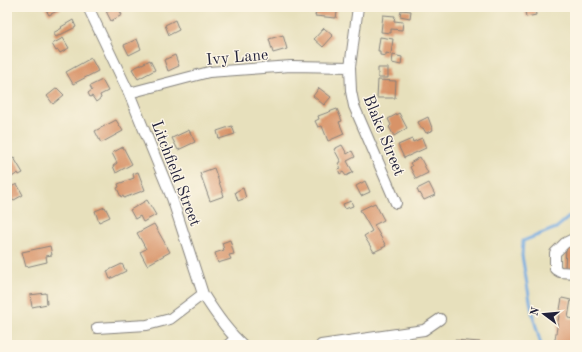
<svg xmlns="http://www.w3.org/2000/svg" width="582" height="352" font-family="'Old Standard TT',serif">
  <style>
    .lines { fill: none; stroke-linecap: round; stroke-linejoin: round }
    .stream { stroke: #71a9e0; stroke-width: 3 }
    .building { fill: #d89367 }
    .minor-casing { stroke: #84817c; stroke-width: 12 }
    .minor { stroke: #fff; stroke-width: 10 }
    .labels { text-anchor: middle; stroke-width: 3; stroke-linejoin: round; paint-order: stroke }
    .street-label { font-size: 16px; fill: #22223b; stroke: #fcf5e5 }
  </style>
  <rect width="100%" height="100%" fill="#fcf5e5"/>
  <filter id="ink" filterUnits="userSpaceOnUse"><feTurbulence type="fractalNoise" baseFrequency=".025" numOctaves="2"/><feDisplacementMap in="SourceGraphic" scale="8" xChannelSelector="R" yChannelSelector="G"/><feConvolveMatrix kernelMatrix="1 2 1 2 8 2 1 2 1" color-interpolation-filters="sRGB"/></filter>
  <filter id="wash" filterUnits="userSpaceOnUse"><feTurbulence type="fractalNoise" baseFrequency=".012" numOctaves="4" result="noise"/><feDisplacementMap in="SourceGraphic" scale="16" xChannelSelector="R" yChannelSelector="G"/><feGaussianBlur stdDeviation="0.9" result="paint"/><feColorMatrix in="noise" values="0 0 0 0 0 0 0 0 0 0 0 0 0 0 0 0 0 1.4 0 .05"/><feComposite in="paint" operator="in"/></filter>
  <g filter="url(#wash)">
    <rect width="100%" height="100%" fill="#e7e0bc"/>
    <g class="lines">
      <path class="stream" d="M541,345L532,312L522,256L523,241L556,228L575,212"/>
    </g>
    <g id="blocks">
      <path class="building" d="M48,7H65L49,15L45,8Z
        M110,7H118L122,15L111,21L106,11L111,9Z
        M317,7L326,9V7H338L336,18L315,16Z
        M535,9L536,15L526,17L525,11Z
        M401,10L411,11L410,18L400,16Z
        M383,15L395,16L394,21L403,22L402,30L391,29V33L381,32Z
        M73,20L76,27L56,37L53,33L62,28L61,27Z
        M175,20L179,30L169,35L165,25Z
        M324,28L333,36L323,47L314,39Z
        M283,35L287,49L273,53L269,39Z
        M380,37L393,39L391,54L386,53V56L380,55V51H378Z
        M63,38L69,48L60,53L58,50L56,51L52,44Z
        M137,39L141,49L129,55L124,45Z
        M175,55L179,66L168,71L164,60Z
        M393,55L402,57L401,65L392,63Z
        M91,58L98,71L73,84L66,72Z
        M150,60L155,70L138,79L132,69Z
        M378,68H388V78H378Z
        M102,80L108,91L100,95L101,98L96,102L92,96L90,97L88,93L92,90L90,86Z
        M378,80L396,81L395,98H377Z
        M57,88L64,95L53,104L47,96Z
        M319,88L331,97L324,105L313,96Z
        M337,109L342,121L339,122L344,134L328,141L322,126L318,127L315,121L319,119L318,116Z
        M399,113L407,128L394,136L389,127L391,125L388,119Z
        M428,117L432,128L433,130L426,133L423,128H421L418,122Z
        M116,120L123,131L101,143L95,131Z
        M232,126L235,134L219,139L217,131Z
        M189,130L195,142L178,150L172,138Z
        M422,138L426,148L404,158L398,145L412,139L413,142Z
        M342,145L347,154L352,151L355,157L347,161L353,172L346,176L343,172L340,174L338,169L341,168L338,163L341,162L334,149Z
        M123,147L132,164L116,173L113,166L117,163L112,153Z
        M420,157L428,173L416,179L410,167L412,166L410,163Z
        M14,158L23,173L19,175L18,173L7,180V162Z
        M214,168L224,196L210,201L200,173Z
        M138,172L145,190L124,198L123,196L121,197L117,188L119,187L118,184L134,178L133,174Z
        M365,181L370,192L361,196L356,186Z
        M429,183L435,195L424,200L420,193L419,194L417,189Z
        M17,184L23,195L7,204V186L9,185L11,187Z
        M243,188L246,198L238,201L235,192Z
        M147,200L156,215L143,222L140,216L135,219L130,210Z
        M351,201L353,206L345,209L343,204Z
        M375,203L384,220L374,225L386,246L374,252L364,236L372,231L360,210Z
        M105,207L110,217L99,222L95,211Z
        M154,224L170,252L147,265L140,252L146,249L137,233Z
        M230,240L234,254L229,255L231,259L218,263L215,253L224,250L222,243Z
        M50,246L52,255L46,256L47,262L26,267L22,252Z
        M566,246L575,247V269H565Z
        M122,264L126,271L110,279L107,271Z
        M46,293L47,304L32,307L30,295Z
        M562,298L571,300L568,318L575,319V345H554Z
        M454,340L480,342V345H453Z"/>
    </g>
  </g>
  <g filter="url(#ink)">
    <use href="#blocks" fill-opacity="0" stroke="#84817c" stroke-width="1"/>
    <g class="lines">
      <defs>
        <path id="minor" d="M88,7L129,93L140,120L172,198L203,294C213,310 229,333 243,345
          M358,7L350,67L351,91L354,106L396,203
          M129,93L209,72L291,66L350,67
          M575,238L565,243L555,253V269L560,272L575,273
          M97,328L147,325L170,319L203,294
          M228,345L236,338
          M321,345L424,330L440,319"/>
      </defs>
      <use href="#minor" class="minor-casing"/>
      <use href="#minor" class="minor"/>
    </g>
  </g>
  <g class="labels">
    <g class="street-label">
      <text transform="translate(237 56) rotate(-5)" y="6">Ivy Lane</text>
      <text transform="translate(385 135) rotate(68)" y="6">Blake Street</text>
      <text transform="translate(177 173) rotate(69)" y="6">Litchfield Street</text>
    </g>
  </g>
  <rect width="582" height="352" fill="none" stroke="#fcf5e5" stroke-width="24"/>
  <g transform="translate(544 314) rotate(286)" stroke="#fcf5e5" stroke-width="3" paint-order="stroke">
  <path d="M0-3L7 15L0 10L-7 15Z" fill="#22223b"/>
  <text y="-6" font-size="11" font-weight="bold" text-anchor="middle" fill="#22223b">N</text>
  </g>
</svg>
